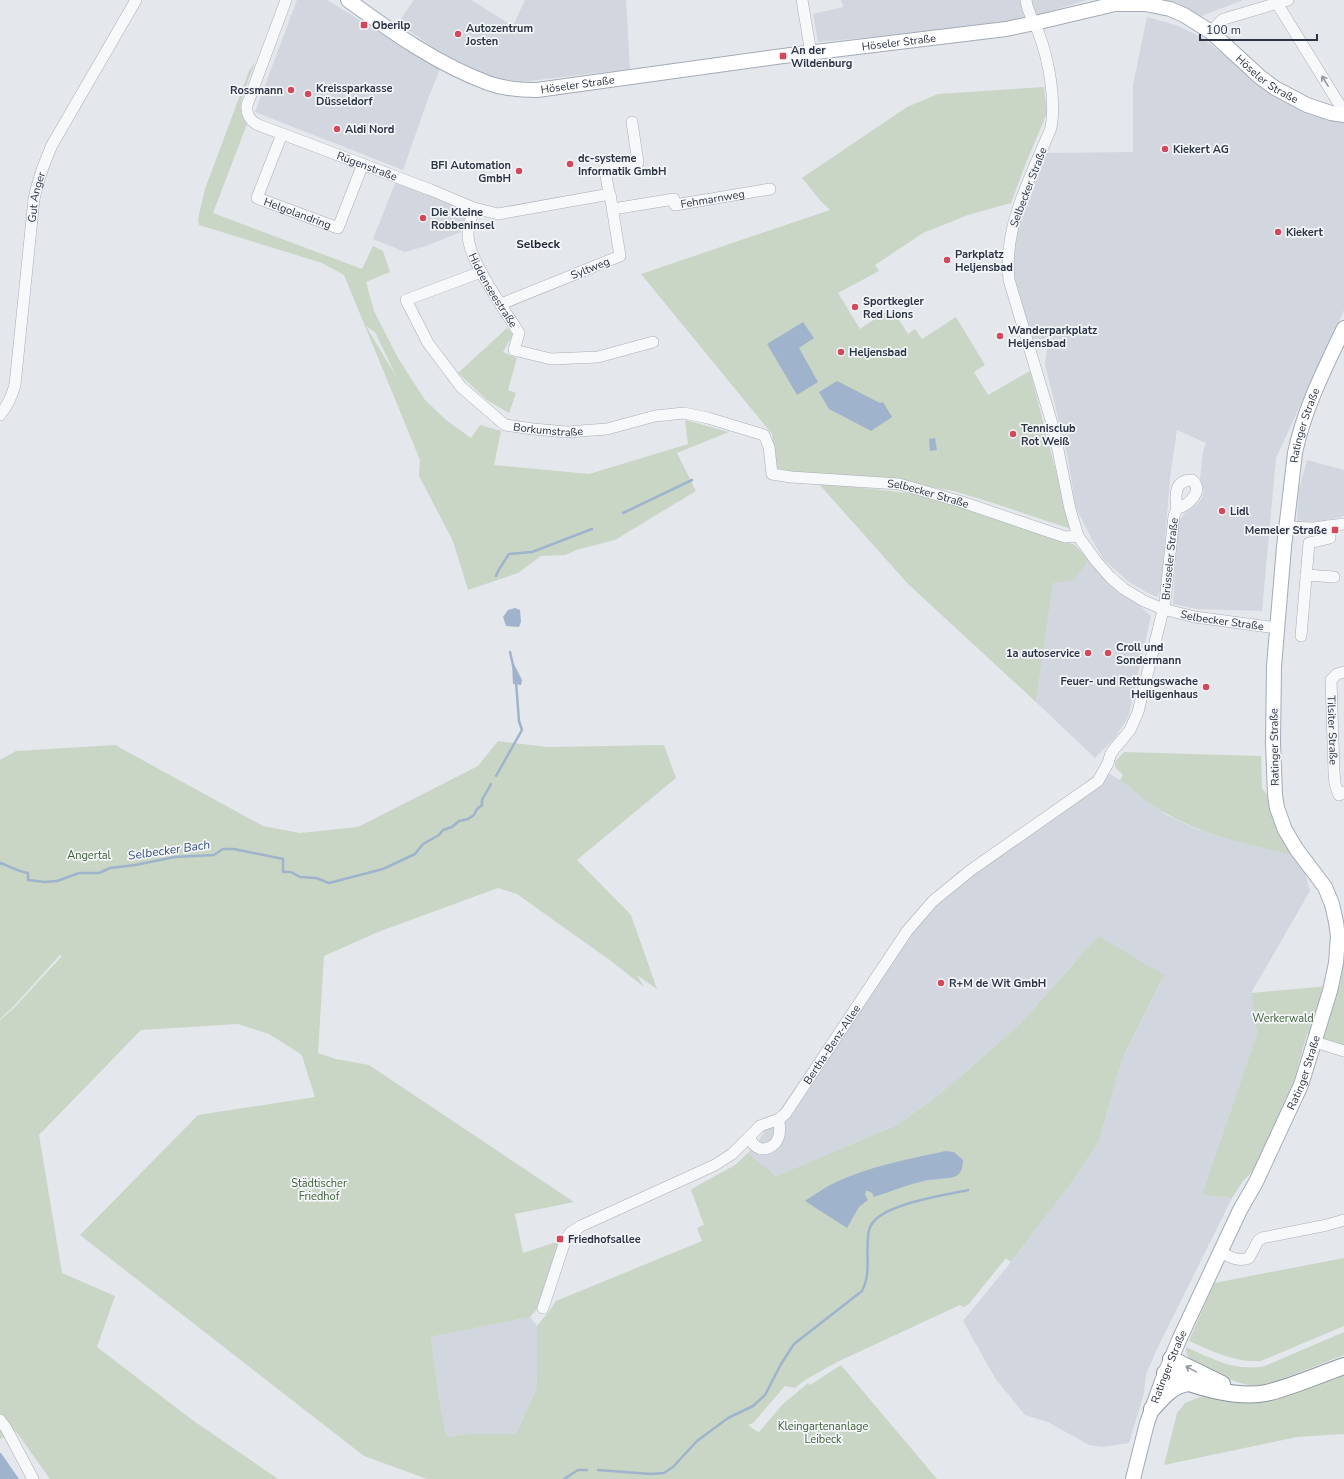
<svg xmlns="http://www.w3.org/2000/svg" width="1344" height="1479" font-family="'Nunito Sans',sans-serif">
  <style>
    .built { fill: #d2d6de }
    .green { fill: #c9d6c5; fill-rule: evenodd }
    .water { fill: #9fb4cc }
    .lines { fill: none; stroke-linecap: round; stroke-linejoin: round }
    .stream { stroke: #9fb4cc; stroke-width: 2.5 }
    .minor-casing { stroke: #a9aeb7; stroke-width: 12 }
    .major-casing { stroke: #a3abb8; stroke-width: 16 }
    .highway-casing { stroke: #8b94a3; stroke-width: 18 }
    .minor { stroke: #f7f8fa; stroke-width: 11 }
    .major { stroke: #fff; stroke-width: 14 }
    .highway { stroke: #fff; stroke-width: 16 }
    .oneway { stroke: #9196a0 }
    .oneway2 { stroke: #959aa2 }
    .poi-dot { fill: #d1495b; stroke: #f4f6f9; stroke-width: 1.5 }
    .labels { text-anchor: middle; stroke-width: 3.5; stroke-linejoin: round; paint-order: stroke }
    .poi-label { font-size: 11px; font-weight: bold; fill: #2b3445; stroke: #f4f6f9; text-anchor: start }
    .street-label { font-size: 11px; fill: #2b3445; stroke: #f4f6f9 }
    .park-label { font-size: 11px; fill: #3f6138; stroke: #f4f6f9 }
    .neighbourhood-label { font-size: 12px; font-weight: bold; fill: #1d2536; stroke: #f4f6f9 }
    .water-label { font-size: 12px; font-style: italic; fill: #34527a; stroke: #f4f6f9 }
  </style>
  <rect width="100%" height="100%" fill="#e4e7ec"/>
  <path class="built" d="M297,0H327L440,69L429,96L403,170L255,112Z
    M414,0H471L513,26L525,0H626L630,69L521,82L492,77L440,52L398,23Z
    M841,0H1087L1022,20L981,27L818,42L813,14L843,7Z
    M1165,0H1243L1201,16Z
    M1147,17L1176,25L1201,37L1281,100L1318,116L1344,122V310L1276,458L1262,611L1197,609L1173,604L1178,524L1181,518L1186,512L1197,504L1202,498L1204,490L1200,480L1203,451L1206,443L1177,430L1170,478L1161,590L1157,597L1148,593L1129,582L1104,560L1091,538L1076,508L1067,454L1045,364L1047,349L1034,342L1019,306L1013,274V246L1019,219L1045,153L1133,152V85Z
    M396,181L467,209V213L461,232L426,246L405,252L373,239Z
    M1307,460L1344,470V516L1323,521L1297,522L1299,489Z
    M1089,560L1151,616L1128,718L1113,740L1095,758L1036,702L1053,582L1074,580Z
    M1098,773L1110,774L1120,780L1165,814L1194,828L1219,836L1292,855L1304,870L1310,891L1251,993L1257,1033L1202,1195L1232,1198L1158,1347L1146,1374L1144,1393L1129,1443L1103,1447L1089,1445L1048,1422L1025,1415L995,1378L963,1321L1011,1262L1069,1186L1099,1141L1122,1059L1161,981L1098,936L1021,1023L952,1084L927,1104L895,1126L776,1176L748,1153L758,1141L810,1066L893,942L911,918L931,896L956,874L1087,782Z
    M530,1317L537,1326V1374L536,1390L516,1434H467L447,1437L441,1411L431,1337Z"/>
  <path class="green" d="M255,62C252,73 239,99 241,110C241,115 244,119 247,124L213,213L362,269L373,246L383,251L390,272L366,282L374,311L398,358L425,400L446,420L471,438L480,425L501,431L494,465L589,474L688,444L685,420L729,432L677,453L696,491L615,540L576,550L566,555L541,556L518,573L468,590L453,541L419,476L420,460L344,275L322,263L199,225L198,219L205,189L249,71ZM366,326L375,332L397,378Z
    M1044,87L1047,113L1026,163L1011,203L968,215L923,233L875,265L879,271L838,293L860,329L884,313L896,315L908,334L915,329L922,339L956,317L985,365L974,372L988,395L1030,371L1071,529L996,504L954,491L893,481L777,470L772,434L641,274L830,210L819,199L802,178L907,107L938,94Z
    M507,328L513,334L503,352L517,358L508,390L516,393L509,413L487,400L458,373Z
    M818,483L874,489L914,494L994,517L1075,545L1089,560L1074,580L1053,583L1036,702L908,584Z
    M498,741L548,747L664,745L676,778L577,860L631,915L657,989L637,975L644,987L611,961L517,894L498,888L378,932L324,956L318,1053L336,1059L369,1065L574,1202L515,1214L523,1253L562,1240L537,1309L530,1317L431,1337L441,1411L447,1437L467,1434H516L536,1390L537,1374V1326L550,1310L556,1301L702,1241L697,1228L704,1225L691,1190L697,1186L735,1165L748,1153L776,1176L895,1126L927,1104L952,1084L1021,1023L1098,936L1164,975L1122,1059L1099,1141L1069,1186L1011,1262L1006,1258L969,1304L963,1307L960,1305L837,1362L805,1380L795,1388L785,1386L753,1423L748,1425L756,1431L759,1432L783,1404L808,1383L810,1385L841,1365L937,1479H427L364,1456L80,1235L198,1115L315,1097L302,1056L299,1053L269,1034L238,1024L141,1030L39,1135L62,1273L115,1296L97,1347L191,1419L278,1479H50L18,1434L15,1431L0,1439V1020L14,1008L62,956L60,955L12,1008L0,1019V760L16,751L115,745L263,826L300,833L358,827L478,766Z
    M1124,752L1261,756L1262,788L1268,796L1271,812L1278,832L1292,855C1249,844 1205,836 1167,814C1150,805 1135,791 1120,780L1123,775L1115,767V762Z
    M1344,959V1046L1307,1034L1288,1103L1256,1168L1243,1181L1232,1198L1202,1195L1257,1033L1251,993L1340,985Z
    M1344,1258V1326L1261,1361C1235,1363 1212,1351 1189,1341L1214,1283Z
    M1344,1332V1355L1272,1383C1265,1385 1257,1386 1250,1385C1238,1384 1193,1367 1188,1356C1186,1354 1186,1350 1186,1347C1213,1359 1235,1372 1265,1366Z
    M1344,1370V1434L1297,1437L1164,1465L1177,1413L1185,1403L1210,1393L1244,1399Z"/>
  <path class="water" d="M803,322L814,338L799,348L818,382L797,395L767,344Z
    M837,381L880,403L883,402L892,417L871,431L829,409L819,392Z
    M935,438L937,450L930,451L929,439Z
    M515,608L520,610L521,622L519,627L506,626L503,617L508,610Z
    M512,664H514L522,680L521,685L513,684Z
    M946,1151L954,1152L963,1160C963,1165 962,1173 956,1176C950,1179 935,1179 928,1180C909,1184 892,1191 874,1197L872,1193L868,1191H866L865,1194L868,1200L859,1207L847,1228L805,1201C814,1195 824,1188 834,1183C870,1166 908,1159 946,1151Z
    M0,1453H1L19,1479H0Z"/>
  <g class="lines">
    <path class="stream" d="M623,513L692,480
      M496,576L498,571L509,554L532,552L592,529
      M510,652L513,665
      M496,776L522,730L519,721L516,682
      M0,864L1,863C11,867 17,871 28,873V880L45,882L57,881L79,873H99L110,868L135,865L175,857L214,855L223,849H234L283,859V872H291L300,877L316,878L329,883L383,869L415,854L423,844L439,835L443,830L452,827L459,821L468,819L474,815L477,809L482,805V800L491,784
      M598,1470L651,1474L664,1473L673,1467L697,1441L728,1418L753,1406L765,1395L781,1364L794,1344L862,1291C871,1274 866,1256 868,1237C868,1231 871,1224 875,1220C892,1203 944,1195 968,1190
      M564,1479L578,1470H587"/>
    <defs>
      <g id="minor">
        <path id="s1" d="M286,0L247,105C246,114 249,119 256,124L431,190L474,208L498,214L610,194L620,256L501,304"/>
        <path d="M802,0L811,53"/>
        <path id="s2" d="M1026,0C1027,12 1035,23 1039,34C1049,61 1056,100 1051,128C1031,177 1003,226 1009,280L1054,430L1070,509L1078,536L1096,561L1110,577L1124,589L1144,601L1163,609L1195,617L1277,628"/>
        <path d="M1275,0L1341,107L1344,115"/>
        <path d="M1211,32L1220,22L1224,19L1288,0"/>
        <path id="s3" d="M282,134L257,198L338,228L363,164"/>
        <path d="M609,194L605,169L638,163L632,122"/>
        <path id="s4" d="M474,208C472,216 468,226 468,235C468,260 505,310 519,333L514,350L551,359L598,357L653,342"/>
        <path id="s5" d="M613,209L674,199L675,205L770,189"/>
        <path id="s6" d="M481,272L406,300L428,343L461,387L505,425L533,429L567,432L607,429L655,416L684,413L708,418L764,435L769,447L772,474L791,477L899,484L962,502L1065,537L1078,536"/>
        <path id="s7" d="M0,415C8,405 12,396 15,385L34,199C38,180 44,163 52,145L136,0"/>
        <path d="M1192,480C1205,491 1188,505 1177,509C1175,496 1174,480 1192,480Z"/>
        <path d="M1287,527L1313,528L1344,524"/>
        <path d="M1306,575L1334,577"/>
        <path d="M1301,636L1309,543L1330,538L1328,526"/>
        <path id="s8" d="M1344,672L1337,674L1331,680L1334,772L1335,784L1339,795L1344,792"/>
        <path d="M1315,1042L1344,1051"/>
        <path d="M749,1137C751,1141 753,1145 757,1147C764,1152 776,1146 778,1138C781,1133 779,1125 779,1119"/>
        <path d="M1220,1252C1230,1257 1238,1262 1249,1258L1258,1241L1262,1238L1327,1225L1344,1220"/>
        <path id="s9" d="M543,1308L565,1241L570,1233L581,1226L715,1165L732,1154L760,1126L779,1119L786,1113L907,931L933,901L971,870L1098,781L1108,763L1111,753L1130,730L1138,712L1165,602L1174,516L1177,509"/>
        <path d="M0,1420L6,1428L33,1479"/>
      </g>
      <g id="major">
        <path id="s10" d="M348,0C392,32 437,64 488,83C504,89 521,90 537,90L783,56L1006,29L1035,23L1115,4H1145L1170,9L1184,15L1211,32L1260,77L1275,88L1307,105L1331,113L1344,115"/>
        <path id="s11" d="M1133,1479L1147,1423L1162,1381L1179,1340L1240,1210L1256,1182L1301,1085L1330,991L1336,963L1338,936L1336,922L1332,904L1325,887L1297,850L1285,830L1277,808L1275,795L1273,742L1274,666L1284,547L1295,453C1304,409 1325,368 1344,328"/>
      </g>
      <path id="highway" d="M1171,1359L1222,1384
        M1165,1373C1190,1386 1238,1399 1266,1393C1292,1387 1318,1375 1344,1366
        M1152,1409C1163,1397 1171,1386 1188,1383"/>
    </defs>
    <use href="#minor" class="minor-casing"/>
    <use href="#major" class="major-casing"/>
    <use href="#highway" class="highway-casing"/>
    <use href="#minor" class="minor"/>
    <use href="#major" class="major"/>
    <use href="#highway" class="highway"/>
  </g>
  <defs><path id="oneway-shaft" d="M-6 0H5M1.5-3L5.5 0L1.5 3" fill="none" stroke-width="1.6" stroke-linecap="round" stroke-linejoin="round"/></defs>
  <use class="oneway" href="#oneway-shaft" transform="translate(1325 81) rotate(-122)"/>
  <use class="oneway2" href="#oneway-shaft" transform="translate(1191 1369) rotate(-151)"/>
  <g class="poi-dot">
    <rect x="360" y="21" width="8" height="8" rx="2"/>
    <circle cx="458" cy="34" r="4"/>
    <rect x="779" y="52" width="8" height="8" rx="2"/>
    <circle cx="291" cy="90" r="4"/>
    <circle cx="308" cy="94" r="4"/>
    <circle cx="337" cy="129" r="4"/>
    <circle cx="1165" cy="149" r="4"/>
    <circle cx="570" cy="164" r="4"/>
    <circle cx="519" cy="171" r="4"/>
    <circle cx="423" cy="218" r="4"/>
    <circle cx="1278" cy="232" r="4"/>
    <circle cx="947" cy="260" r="4"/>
    <circle cx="855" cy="307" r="4"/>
    <circle cx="1000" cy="336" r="4"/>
    <circle cx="841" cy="352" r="4"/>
    <circle cx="1013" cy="434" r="4"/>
    <circle cx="1222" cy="511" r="4"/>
    <rect x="1331" y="526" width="8" height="8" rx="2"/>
    <circle cx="1088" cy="653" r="4"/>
    <circle cx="1108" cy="653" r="4"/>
    <circle cx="1206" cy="687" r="4"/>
    <circle cx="941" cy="983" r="4"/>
    <rect x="556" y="1235" width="8" height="8" rx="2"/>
  </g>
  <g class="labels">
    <g class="poi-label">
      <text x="372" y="29">Oberilp</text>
      <text x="466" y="32">Autozentrum<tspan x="466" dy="13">Josten</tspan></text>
      <text x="791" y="54">An der<tspan x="791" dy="13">Wildenburg</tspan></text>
      <text x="316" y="92">Kreissparkasse<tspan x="316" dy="13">Düsseldorf</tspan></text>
      <text x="283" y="94" text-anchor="end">Rossmann</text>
      <text x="345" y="133">Aldi Nord</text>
      <text x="1173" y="153">Kiekert AG</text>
      <text x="578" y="162">dc-systeme<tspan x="578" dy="13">Informatik GmbH</tspan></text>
      <text x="511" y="169" text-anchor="end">BFI Automation<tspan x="511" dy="13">GmbH</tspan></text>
      <text x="431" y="216">Die Kleine<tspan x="431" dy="13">Robbeninsel</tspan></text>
      <text x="1286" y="236">Kiekert</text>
      <text x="955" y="258">Parkplatz<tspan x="955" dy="13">Heljensbad</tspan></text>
      <text x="863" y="305">Sportkegler<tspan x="863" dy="13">Red Lions</tspan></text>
      <text x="1008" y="334">Wanderparkplatz<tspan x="1008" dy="13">Heljensbad</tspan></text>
      <text x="849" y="356">Heljensbad</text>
      <text x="1021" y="432">Tennisclub<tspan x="1021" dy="13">Rot Weiß</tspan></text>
      <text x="1230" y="515">Lidl</text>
      <text x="1327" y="534" text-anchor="end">Memeler Straße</text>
      <text x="1116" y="651">Croll und<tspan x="1116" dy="13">Sondermann</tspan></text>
      <text x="1080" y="657" text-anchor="end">1a autoservice</text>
      <text x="1198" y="685" text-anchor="end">Feuer- und Rettungswache<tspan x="1198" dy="13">Heiligenhaus</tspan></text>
      <text x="949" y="987">R+M de Wit GmbH</text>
      <text x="568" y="1243">Friedhofsallee</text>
    </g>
    <g class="street-label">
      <text dy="4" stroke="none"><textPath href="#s10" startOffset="578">Höseler Straße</textPath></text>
      <text dy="4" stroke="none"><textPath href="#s10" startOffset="974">Höseler Straße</textPath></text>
      <text dy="4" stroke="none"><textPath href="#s10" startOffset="254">Höseler Straße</textPath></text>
      <text dy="4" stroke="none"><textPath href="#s1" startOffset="253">Rügenstraße</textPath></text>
      <text transform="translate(1028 187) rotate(-69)" y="4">Selbecker Straße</text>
      <text dy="4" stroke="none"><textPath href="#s7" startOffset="223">Gut Anger</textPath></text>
      <text dy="4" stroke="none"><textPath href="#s5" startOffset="106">Fehmarnweg</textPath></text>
      <text dy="4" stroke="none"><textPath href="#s3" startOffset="112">Helgolandring</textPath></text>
      <text transform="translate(590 268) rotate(-22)" y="4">Syltweg</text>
      <text dy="4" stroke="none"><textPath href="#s4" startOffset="89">Hiddenseestraße</textPath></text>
      <text dy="4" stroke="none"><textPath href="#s11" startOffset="1113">Ratinger Straße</textPath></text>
      <text dy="4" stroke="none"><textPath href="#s6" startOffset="285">Borkumstraße</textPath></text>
      <text dy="4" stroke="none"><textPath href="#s6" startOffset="704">Selbecker Straße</textPath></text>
      <text dy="4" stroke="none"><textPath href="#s9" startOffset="1029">Brüsseler Straße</textPath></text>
      <text dy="4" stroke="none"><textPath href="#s2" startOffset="732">Selbecker Straße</textPath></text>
      <text dy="4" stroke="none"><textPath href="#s8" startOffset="66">Tilsiter Straße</textPath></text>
      <text transform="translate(1274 747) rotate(-91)" y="4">Ratinger Straße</text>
      <text dy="4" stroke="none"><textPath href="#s9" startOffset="412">Bertha-Benz-Allee</textPath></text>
      <text dy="4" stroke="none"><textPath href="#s11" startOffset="442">Ratinger Straße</textPath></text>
      <text dy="4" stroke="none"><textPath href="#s11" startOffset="118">Ratinger Straße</textPath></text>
    </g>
    <g class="park-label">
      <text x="89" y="859">Angertal</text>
      <text x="1283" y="1022">Werkerwald</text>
      <text x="319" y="1187">Städtischer<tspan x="319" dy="13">Friedhof</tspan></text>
      <text x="823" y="1430">Kleingartenanlage<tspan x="823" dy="13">Leibeck</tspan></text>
    </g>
    <g class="neighbourhood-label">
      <text x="538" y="248">Selbeck</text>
    </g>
    <g class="water-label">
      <text transform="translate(169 850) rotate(-8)" y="4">Selbecker Bach</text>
    </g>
  </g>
  <path d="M1200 34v6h117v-6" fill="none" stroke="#2b3445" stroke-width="2"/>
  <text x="1206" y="34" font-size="12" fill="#2b3445" stroke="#f4f6f9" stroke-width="3" paint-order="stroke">100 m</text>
</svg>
